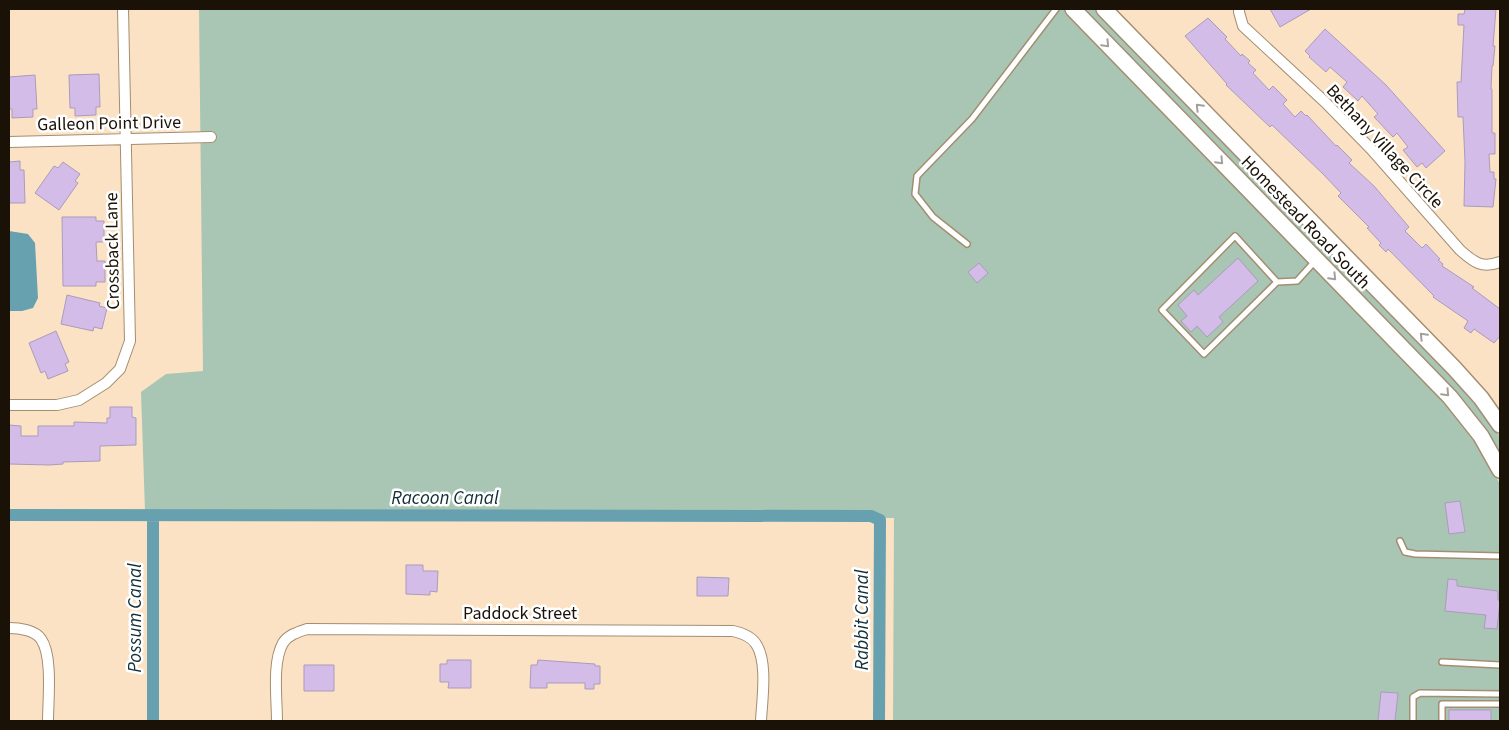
<svg xmlns="http://www.w3.org/2000/svg" width="1509" height="730" font-family="'Source Sans 3',sans-serif">
  <style>
    .green { fill: #a8c6b3 }
    .water { fill: #67a1af }
    .lines { fill: none; stroke-linecap: round; stroke-linejoin: round }
    .canal { stroke: #67a1af; stroke-width: 12 }
    .building { fill: #d3bde8; stroke: #ab9bbb }
    .lane-casing { stroke: #a48e71; stroke-width: 8 }
    .street-casing { stroke: #a48e71; stroke-width: 12 }
    .secondary-casing { stroke: #a48e71; stroke-width: 18 }
    .lane { stroke: #fff; stroke-width: 5 }
    .street { stroke: #fff; stroke-width: 10 }
    .secondary { stroke: #fff; stroke-width: 15 }
    .oneway { stroke: #a3a09c }
    .labels { text-anchor: middle; stroke-width: 5; stroke-linejoin: round; paint-order: stroke }
    .street-label { font-size: 18px; fill: #1a1207; stroke: #fff }
    .water-label { font-size: 19px; font-style: italic; fill: #102e35; stroke: #fff }
  </style>
  <rect width="100%" height="100%" fill="#fbe2c4"/>
  <path class="green" d="M199,9H1064L1446,401L1476,441L1500,484V721H893L894,518L145,511L141,392L166,374L203,371Z
    M1081,9H1096L1450,373L1477,403L1500,437V458Z"/>
  <path class="water" d="M9,231L28,234L35,243L38,298L33,308L22,311H9Z"/>
  <g class="lines">
    <path class="canal" d="M9,515L871,516L880,520L879,721
      M153,721V515"/>
  </g>
  <path class="building" d="M1270,9H1311L1280,27Z
    M1465,9H1496L1493,46H1495L1493,66H1492L1491,89H1492V133H1495V154H1489L1490,172H1494V179H1496L1493,207L1464,206L1465,162L1463,117H1458L1457,82H1461L1464,25H1458V14H1464Z
    M1208,18L1227,37L1225,39L1241,56L1242,54L1250,61L1248,63L1256,70L1253,73L1269,90L1273,86L1287,100L1283,104L1295,117L1301,111L1306,116L1307,115L1336,146L1337,145L1352,160L1349,163L1374,186L1409,227L1405,231L1422,248L1426,244L1440,259L1438,260L1443,264L1442,266L1474,287L1472,288L1500,309V336L1494,343L1474,329L1471,333L1464,328L1468,321L1433,297L1434,296L1388,249L1386,252L1379,245L1381,243L1367,228L1369,227L1338,196L1341,193L1323,174L1272,125L1270,127L1226,85L1227,84L1185,36Z
    M1325,29L1386,85L1445,151L1426,168L1422,163L1417,167L1403,150L1408,147L1397,133L1393,137L1374,117L1378,114L1362,96L1358,101L1343,87L1347,82L1330,67L1326,72L1309,57L1310,56L1305,51Z
    M99,74L100,107H96V115L75,116V108H70L69,75Z
    M35,75L37,109H33V117L12,118V109H9V77Z
    M20,161V170H24L25,203H9V162Z
    M63,162L80,174L75,181L78,183L59,210L35,193L54,166L58,168Z
    M62,217H96V221H104V242H96L97,261H105V282H96V286H63Z
    M1238,258L1258,281L1219,317L1223,322L1207,337L1197,326L1191,332L1181,321L1187,316L1178,305L1194,290L1198,295Z
    M979,263L988,273L977,283L968,272Z
    M67,295L100,303L99,306L107,308L102,329L94,327L93,331L61,324Z
    M56,331L69,362L65,364L68,371L48,379L45,371L41,373L29,343Z
    M110,407H132V417L136,418V445L100,446V461L63,462V464L49,465L9,464V425L21,426V436H38V426H74V422L107,423V418H110Z
    M1460,501L1465,532L1449,534L1445,503Z
    M406,565H423V571H438L437,592L430,591V595L406,594Z
    M697,577L729,578L728,596H697Z
    M1448,579L1457,580V586L1498,591V600L1500,601L1497,629L1484,628L1486,615L1445,611Z
    M447,660H471V688H448L449,682H440V664H447Z
    M538,660L595,664V666H600V684H594V689H585V683H547V688H530L531,665H537Z
    M304,665H334V691H304Z
    M1381,692L1398,693L1395,721H1378Z
    M1449,710H1491V721H1449Z"/>
  <g class="lines">
    <defs>
      <path id="lane" d="M967,244L933,217L915,194L917,176L972,119L1056,9
        M1277,282L1235,236L1162,310L1204,354L1277,282L1297,281L1316,260
        M1400,541L1405,552L1415,554L1500,556
        M1442,662L1500,665
        M1413,721V697L1420,693L1500,694
        M1442,721V704H1500"/>
      <path id="street" d="M1239,9V12L1243,26L1325,102L1371,149L1460,250C1474,262 1481,269 1500,262
        M9,142L211,137
        M9,405H57L79,400L106,383L120,369L130,341L123,9
        M9,628C19,628 35,630 41,639C53,656 48,700 48,721
        M277,721C277,699 272,662 283,643C288,635 298,632 307,629L733,631C742,633 751,636 756,644C768,662 762,700 761,721"/>
      <path id="secondary" d="M1073,9L1450,397L1481,436L1500,470
        M1104,9L1454,368L1481,398L1500,425"/>
    </defs>
    <use href="#lane" class="lane-casing"/>
    <use href="#street" class="street-casing"/>
    <use href="#secondary" class="secondary-casing"/>
    <use href="#lane" class="lane"/>
    <use href="#street" class="street"/>
    <use href="#secondary" class="secondary"/>
  </g>
  <defs><path id="oneway-chevron" d="M-2-3.5L2.5 0L-2 3.5" fill="none" stroke-width="1.6" stroke-linecap="round" stroke-linejoin="round" transform="scale(1.25)"/></defs>
  <g class="oneway">
    <use href="#oneway-chevron" transform="translate(1106 44) rotate(46)"/>
    <use href="#oneway-chevron" transform="translate(1199 107) rotate(-134)"/>
    <use href="#oneway-chevron" transform="translate(1220 161) rotate(46)"/>
    <use href="#oneway-chevron" transform="translate(1333 277) rotate(46)"/>
    <use href="#oneway-chevron" transform="translate(1423 336) rotate(-134)"/>
    <use href="#oneway-chevron" transform="translate(1446 393) rotate(47)"/>
  </g>
  <g class="labels">
    <g class="street-label">
      <text transform="translate(109 123) rotate(-1)" y="6">Galleon Point Drive</text>
      <text transform="translate(1385 146) rotate(47)" y="6">Bethany Village Circle</text>
      <text transform="translate(1306 222) rotate(46)" y="6">Homestead Road South</text>
      <text transform="translate(112 251) rotate(-91)" y="6">Crossback Lane</text>
      <text x="520" y="619">Paddock Street</text>
    </g>
    <g class="water-label">
      <text x="445" y="504">Racoon Canal</text>
      <text transform="translate(134 618) rotate(-90)" y="7">Possum Canal</text>
      <text transform="translate(861 620) rotate(-90)" y="7">Rabbit Canal</text>
    </g>
  </g>
  <rect width="1509" height="730" fill="none" stroke="#1a1207" stroke-width="20"/>
</svg>
